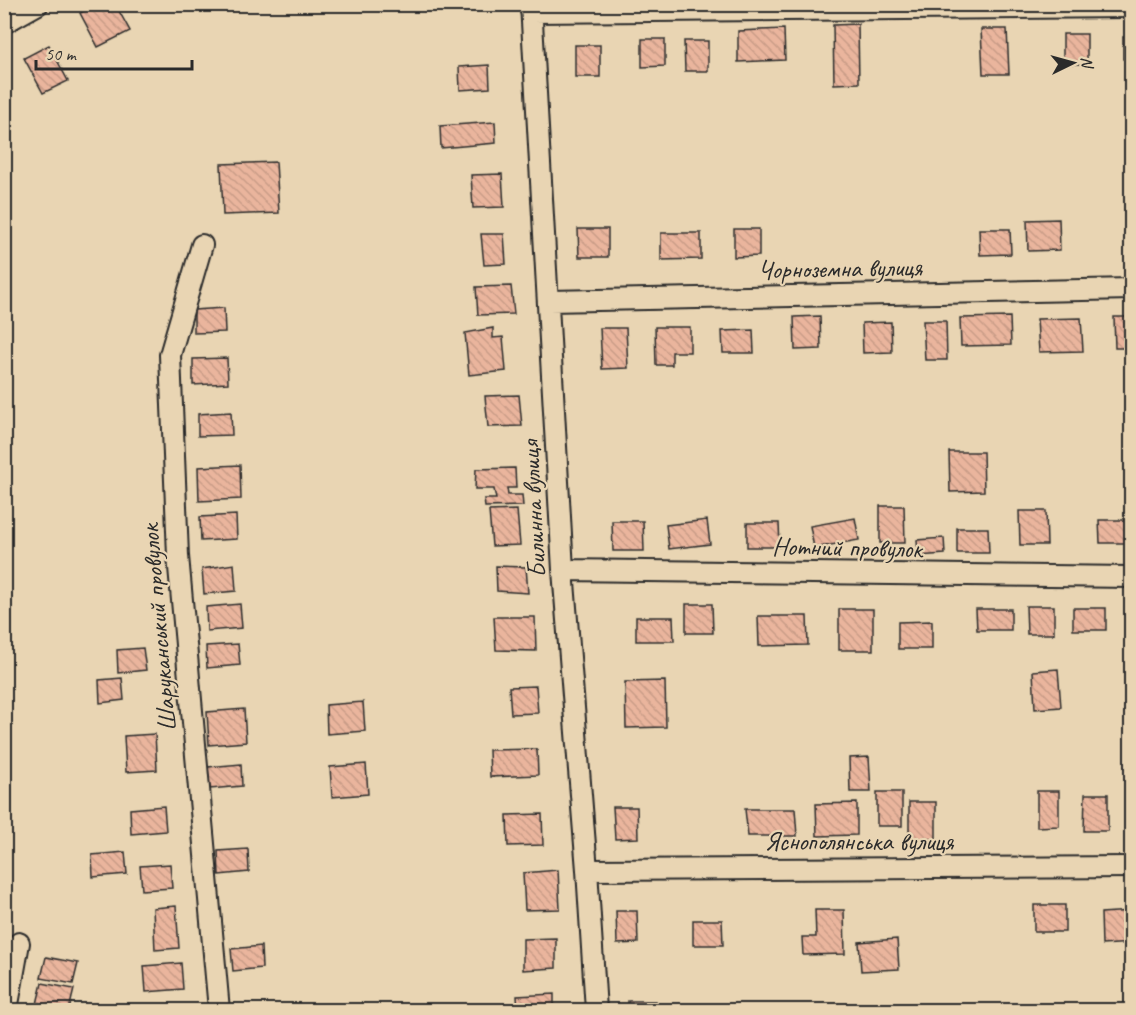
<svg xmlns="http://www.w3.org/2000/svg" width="1136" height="1015" font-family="Caveat,sans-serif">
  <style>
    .building { fill: url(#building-back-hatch); stroke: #2b2b2b; stroke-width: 1.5 }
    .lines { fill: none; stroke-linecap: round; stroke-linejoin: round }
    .street-casing { stroke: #2b2b2b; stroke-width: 24 }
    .street { stroke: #e9d5b3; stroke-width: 20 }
    .labels { text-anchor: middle; stroke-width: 4.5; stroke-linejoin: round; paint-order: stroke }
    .street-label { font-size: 26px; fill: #2b2b2b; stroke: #e9d5b3 }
  </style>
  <defs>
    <pattern id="building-back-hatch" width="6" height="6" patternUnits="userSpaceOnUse" patternTransform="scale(1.5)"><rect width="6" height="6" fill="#eab59d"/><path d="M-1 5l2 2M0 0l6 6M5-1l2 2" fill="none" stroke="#c99c87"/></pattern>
  </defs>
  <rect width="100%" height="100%" fill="#e9d5b3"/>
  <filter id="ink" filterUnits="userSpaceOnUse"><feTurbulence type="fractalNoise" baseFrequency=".0167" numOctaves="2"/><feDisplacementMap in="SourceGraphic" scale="12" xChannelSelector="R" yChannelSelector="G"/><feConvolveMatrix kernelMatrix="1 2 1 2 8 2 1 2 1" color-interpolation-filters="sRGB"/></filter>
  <g filter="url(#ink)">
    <path class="building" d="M97,4H115L130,31L98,47L80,13Z
      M858,24L859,83L834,84L833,25Z
      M784,29L785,60L738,62V31Z
      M981,29H1007L1009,74H983Z
      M1063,34H1087V64H1063Z
      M1123,37H1132V58L1123,59Z
      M642,39H665V66L642,67Z
      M684,41H708V71H685Z
      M49,45L68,81L43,93L24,58Z
      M575,45H600V77H575Z
      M489,65L490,88L460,90L459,67Z
      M495,122L496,143L441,148L440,126Z
      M276,162L279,213L223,215L221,164Z
      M502,174L504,207L473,208L471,175Z
      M1059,219L1060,250L1028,251L1027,220Z
      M578,229H608V257H579Z
      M734,229H759V256L734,257Z
      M979,229H1010L1011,254L980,255Z
      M661,233H701V259L661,260Z
      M481,234H504L506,264L484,265Z
      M511,286L514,314L478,315L476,287Z
      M224,308L225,332L194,333V310Z
      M820,316L821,349L795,350L794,317Z
      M1010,317L1011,345L961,346L960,318Z
      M1114,317H1132V348H1115Z
      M1081,318L1083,351L1039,352L1037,319Z
      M923,321H946L947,360H925Z
      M891,322L892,352L863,353L862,323Z
      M655,327H690V352H672V365H656Z
      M493,328V338L503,337L506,371L469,375L465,333Z
      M600,328H626L628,368L602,369Z
      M753,330L754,353H723L722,331Z
      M227,358L228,383L193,385V359Z
      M519,395L522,426L488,427L485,396Z
      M231,412L232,435L198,436V414Z
      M949,452H983L984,491L950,492Z
      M240,465L241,499L199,501L198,467Z
      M515,468L516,488H507L508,495H522L523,506L485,507L484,499H496L494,489H475L476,469Z
      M880,506H904L905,543H880Z
      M517,510L520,545L492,546L489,511Z
      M1019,511H1046L1047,545H1020Z
      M236,515L237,539L201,541L200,517Z
      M855,518L859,540L814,548L810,526Z
      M707,520L710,544L669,549L666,525Z
      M1099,520H1132V543H1100Z
      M612,521H643L644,551H613Z
      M747,523H779L780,547H747Z
      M957,528H988L989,553H957Z
      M944,538L945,554L918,556L917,540Z
      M234,564L236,591L204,594L202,569Z
      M496,566L526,567L528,593L497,591Z
      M240,604L242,628L207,631L206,607Z
      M686,604H712L713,633H686Z
      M1026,606H1054V634H1027Z
      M1073,608H1106V630H1073Z
      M839,609H873V650H839Z
      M976,609H1011V630H977Z
      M758,616H807L808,645L759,646Z
      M494,617H535L536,651L496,650Z
      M636,617H673L674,641H636Z
      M932,621V649H898V622Z
      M238,644L240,665L207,668L206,646Z
      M143,648L146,670L118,673L117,650Z
      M1058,669L1061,707L1035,709L1033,671Z
      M122,678L124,700L100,703L99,680Z
      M665,681L666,727L626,728L625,682Z
      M536,686L538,713L511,714L509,687Z
      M363,702L365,731L327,734L326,705Z
      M244,709L246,742L209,745L207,712Z
      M155,734L157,770L126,772L124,736Z
      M537,749L538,775L490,777L489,750Z
      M869,757L871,792H850L849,758Z
      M241,764L242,786L210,789L208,767Z
      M366,764L368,794L332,797L330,767Z
      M1037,791H1059V826L1037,827Z
      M877,792H902V826H877Z
      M1085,794H1108V831H1084Z
      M909,802H936V839H909Z
      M857,803V835L817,836L816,804Z
      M164,806L166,831L131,834L130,809Z
      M613,807H637L638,838L615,839Z
      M745,809H795L797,836H748Z
      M542,814L543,845L508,846L507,815Z
      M248,849L249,872L219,875L218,851Z
      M125,852L127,874L93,877L92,855Z
      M170,864L172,888L142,890L140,866Z
      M558,870L560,909L525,910L523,873Z
      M1034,905H1065V932H1034Z
      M176,906L179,948L155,950L153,908Z
      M815,910H844L845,954L803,955L802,937H816Z
      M616,911H637L638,943L617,944Z
      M1132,911V943L1102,945L1101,913Z
      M693,920H722L723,945H693Z
      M556,938V968L523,970V939Z
      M897,939L899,969L861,971L859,942Z
      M261,946L262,968L233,971L231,949Z
      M46,957L78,963L73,984L41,978Z
      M181,963L183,989L146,992L144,966Z
      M42,983L74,989L69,1010L37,1004Z
      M554,994V1010H518L517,996Z
      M628,1001H656V1010H628Z"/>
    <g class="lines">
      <defs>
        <path id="street" d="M531,4L563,570L587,870L596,1010
          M531,12L1132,7
          M4,23L38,4
          M202,245L170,355L178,556L219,1010
          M549,301L1132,289
          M563,570L1132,577
          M587,870L1132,867
          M7,1010L19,943"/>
      </defs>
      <use href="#street" class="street-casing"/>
      <use href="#street" class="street"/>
    </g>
  </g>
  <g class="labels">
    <g class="street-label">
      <text transform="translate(840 268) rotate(-1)" y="9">Чорноземна вулиця</text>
      <text transform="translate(533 509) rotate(-93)" y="9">Билинна вулиця</text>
      <text transform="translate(847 547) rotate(1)" y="9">Нотний провулок</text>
      <text transform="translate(158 628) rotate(-95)" y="9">Шаруканський провулок</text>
      <text x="859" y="850">Яснополянська вулиця</text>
    </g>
  </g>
  <rect width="1136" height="1015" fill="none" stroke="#e9d5b3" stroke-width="24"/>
  <rect x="12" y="12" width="1112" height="991" fill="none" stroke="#2b2b2b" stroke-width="2" filter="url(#ink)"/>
  <g transform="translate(1073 63) rotate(85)" stroke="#e9d5b3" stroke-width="4.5" paint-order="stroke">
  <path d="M0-4.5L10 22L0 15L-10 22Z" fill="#2b2b2b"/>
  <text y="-9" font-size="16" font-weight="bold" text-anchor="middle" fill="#2b2b2b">N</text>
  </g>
  <path d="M36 60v9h156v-9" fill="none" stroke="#2b2b2b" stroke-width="3"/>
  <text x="45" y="60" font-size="18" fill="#2b2b2b" stroke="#e9d5b3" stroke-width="4.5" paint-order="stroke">50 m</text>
</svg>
